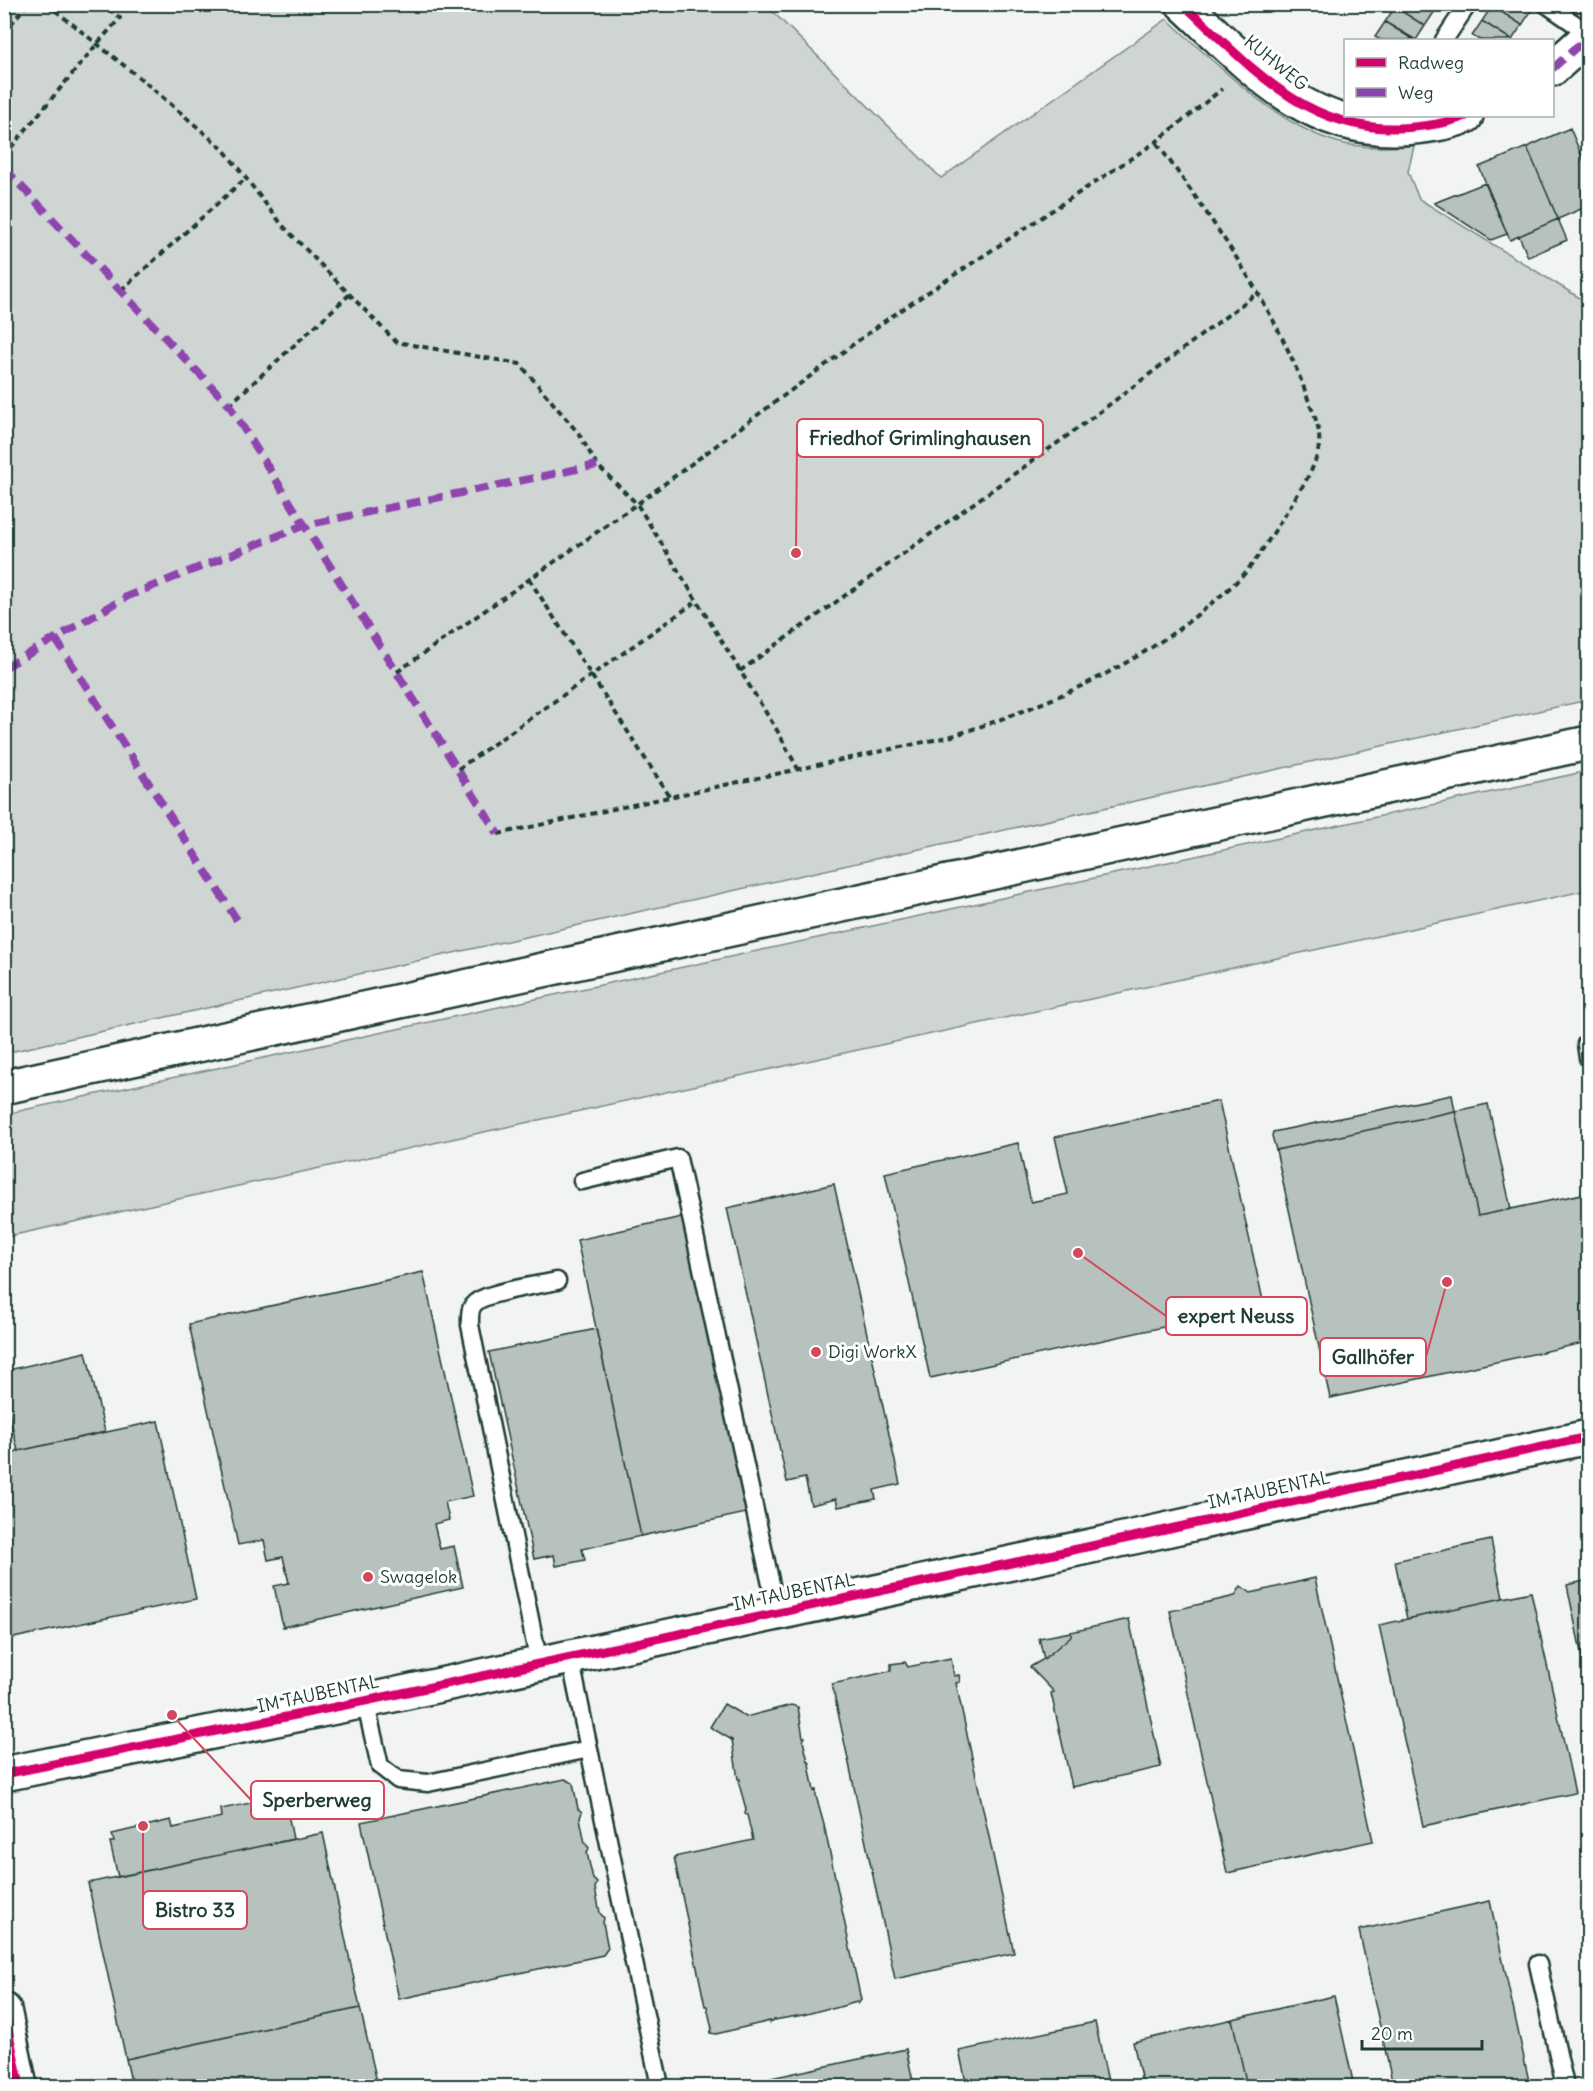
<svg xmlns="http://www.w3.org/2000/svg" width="1593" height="2091" font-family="Delius,sans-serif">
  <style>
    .green { fill: #ced5d3; stroke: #768984; stroke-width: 1.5 }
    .building { fill: #b7c1bd; stroke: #1f3d34; stroke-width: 1.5 }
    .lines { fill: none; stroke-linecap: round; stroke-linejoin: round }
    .service-casing { stroke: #1f3d34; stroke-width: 21 }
    .minor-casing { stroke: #1f3d34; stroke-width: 38 }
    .primary-casing { stroke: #1f3d34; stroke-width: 38 }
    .path { stroke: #1f3d34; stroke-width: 4; stroke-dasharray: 6 4.5; stroke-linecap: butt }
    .service { stroke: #fff; stroke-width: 16 }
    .minor { stroke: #fff; stroke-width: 33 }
    .primary { stroke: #fff; stroke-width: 33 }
    .quiet { stroke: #8e44ad; stroke-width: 8; stroke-dasharray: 15 8; stroke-linecap: butt }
    .cycleway-casing { stroke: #fff; stroke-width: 13 }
    .cycleway { stroke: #d6006c; stroke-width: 9 }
    .poi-dot { fill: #d1495b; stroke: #fff; stroke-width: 2 }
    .labels { text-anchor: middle; stroke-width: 6; stroke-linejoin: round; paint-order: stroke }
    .street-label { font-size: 18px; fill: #1f3d34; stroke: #fff }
    .poi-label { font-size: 18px; fill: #1f3d34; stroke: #fff; text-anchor: start }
    .leader { fill: none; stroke: #d1495b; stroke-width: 2 }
    .callout-dot { fill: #d1495b; stroke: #fff; stroke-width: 2 }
    .callout { fill: #fff; stroke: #d1495b; stroke-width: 2 }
    .callout-label { font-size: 20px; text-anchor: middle; font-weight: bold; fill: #1f3d34 }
  </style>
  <rect width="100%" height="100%" fill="#f2f3f3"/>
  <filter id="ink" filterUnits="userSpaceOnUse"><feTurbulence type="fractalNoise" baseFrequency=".0167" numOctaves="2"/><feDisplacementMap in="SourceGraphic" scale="12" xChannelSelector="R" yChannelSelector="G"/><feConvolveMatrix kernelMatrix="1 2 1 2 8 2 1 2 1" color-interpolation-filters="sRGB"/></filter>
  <g filter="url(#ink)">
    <path class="green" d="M4,5H766L941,178L1167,19C1215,62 1274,124 1337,142C1362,149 1389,147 1414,146L1408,172L1419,199L1588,303V700L5,1053Z
      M1588,771V890L5,1237V1114Z"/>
    <path class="building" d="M1397,4H1425L1435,11L1425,26L1395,7Z
      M1425,4H1440L1435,11Z
      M1493,4H1523L1532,10L1522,25L1492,6Z
      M1492,6L1522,25L1512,40L1482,21Z
      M1395,7L1425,26L1416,40L1385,22Z
      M1482,21L1512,40H1480L1472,36Z
      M1385,22L1414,40H1381L1375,37Z
      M1570,128L1588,171V206L1558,219L1527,147Z
      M1527,147L1558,219L1510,240L1479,167Z
      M1485,183L1507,234L1491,240L1434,203Z
      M1558,219L1567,240L1528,257L1519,236Z
      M1452,1095L1455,1111L1276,1150L1272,1136L1273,1132Z
      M1219,1101L1264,1305L930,1378L885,1173L1018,1143L1031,1202L1068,1194L1055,1137Z
      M1488,1104L1511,1209L1478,1216L1455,1111Z
      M1455,1111L1478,1216L1582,1194L1588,1222V1342L1330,1398L1276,1150Z
      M834,1184L900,1484L874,1490L876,1499L838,1507L836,1499L811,1505L805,1478L787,1482L727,1208Z
      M682,1217L746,1513L641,1536L577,1240Z
      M423,1272L473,1496L445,1502L449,1520L434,1524L440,1549L454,1546L463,1587L283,1627L274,1586L289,1583L283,1557L268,1560L264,1540L238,1545L189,1324Z
      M596,1329L641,1536L582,1549L585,1560L556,1566L554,1555L534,1559L489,1352Z
      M86,1352L105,1432L18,1451L4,1392V1371Z
      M158,1421L196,1599L4,1640V1454Z
      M1491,1540L1503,1598L1407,1619L1395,1561Z
      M1315,1578L1373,1841L1227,1873L1170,1611L1235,1596L1241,1586L1251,1593Z
      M1588,1580V1686L1567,1585Z
      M1531,1592L1575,1793L1423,1826L1379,1625Z
      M1129,1619L1161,1767L1072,1787L1051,1693L1054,1692L1030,1667L1044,1659L1071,1636V1632Z
      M1071,1632V1636L1044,1659L1039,1638Z
      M951,1658L954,1676L959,1675L960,1682L956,1683L1014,1953L895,1979L832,1684L891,1671V1664L905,1662L908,1667Z
      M724,1704L746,1717L791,1705L798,1707L803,1737H805L803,1741L808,1761L810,1763L809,1764L814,1791L816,1790V1796L824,1825L861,2000L858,2004L857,2002L832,2009L829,2008L803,2015L774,2020L770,2023V2021L716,2034L710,2033L712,2029L707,2006H705L674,1857L753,1840L747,1815L745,1814L746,1809L739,1784L740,1779H738L732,1740L710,1727Z
      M565,1779L573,1783L578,1809L582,1812L580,1818L585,1843L589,1848L587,1853L593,1879L597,1883L595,1888L600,1913L604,1918L603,1923L608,1948L603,1955L399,1999L361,1822Z
      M281,1797L282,1805L286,1804L293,1839L118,1877L110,1842H114L112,1834L171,1820L173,1828L222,1817L221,1809Z
      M323,1833L360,2008L126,2059L88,1883Z
      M1490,1901L1530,2086H1393L1359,1930Z
      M1334,1996L1354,2086H1247L1232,2019Z
      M1334,1996L1354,2086H1143L1133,2042Z
      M360,2008L378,2086H132L126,2059Z
      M1095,2022L1109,2086H967L959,2051Z
      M906,2049L914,2086H734Z"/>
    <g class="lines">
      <defs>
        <path id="service" d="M1546,4L1588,33
          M1444,40L1468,4
          M1586,1044L1588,1058
          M582,1181L678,1158L777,1612
          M539,1663L470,1325C470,1317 469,1308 475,1303C486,1292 540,1285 557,1281
          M365,1701L380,1766L398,1780L428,1783L589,1749L570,1657
          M589,1749L660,2086
          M1538,1964L1565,2086"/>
        <path id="minor" d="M1183,4C1248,64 1304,131 1399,128C1422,127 1445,124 1466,116
          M1552,69L1588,37
          M4,1774L365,1701L1138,1536L1588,1437
          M4,2010L20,2086"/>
        <path id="primary" d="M4,1087L1588,743"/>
      </defs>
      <use href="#service" class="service-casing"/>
      <use href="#minor" class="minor-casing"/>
      <use href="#primary" class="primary-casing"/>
      <path class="path" d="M47,4L146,83L224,150L283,226L396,342L520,364L579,434L597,465L637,504L889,318L1156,142L1222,89
        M4,33L27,4
        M4,156L97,44L120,18L103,4
        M121,290L246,178
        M229,405L350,294
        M529,579L670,797
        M740,671L1081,426L1257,293
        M397,672L637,504L778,732L798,769
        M458,769L697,601
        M498,834L952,736C1041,707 1129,671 1202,611C1217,599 1233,586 1246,572C1262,552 1275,530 1289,508C1302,486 1322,461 1319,434C1318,422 1312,410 1308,399C1277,309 1212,219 1156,142"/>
      <use href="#service" class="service"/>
      <use href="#minor" class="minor"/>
      <use href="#primary" class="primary"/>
      <path class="quiet" d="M1552,69L1588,37
        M4,168L229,405L498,834
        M55,638L237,920
        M4,668L128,596L305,525L597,465"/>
      <defs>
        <path id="cycleway" d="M1183,4C1248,64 1304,131 1399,128C1422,127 1445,124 1466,116
          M4,1774L365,1701L1138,1536L1588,1437
          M4,2010L20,2086"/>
      </defs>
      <use href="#cycleway" class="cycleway-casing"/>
      <use href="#cycleway" class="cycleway"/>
    </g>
  </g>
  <g class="poi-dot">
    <circle cx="816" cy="1352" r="6"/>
    <circle cx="368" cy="1577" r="6"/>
  </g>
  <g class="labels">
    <g class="street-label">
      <text transform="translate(1276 63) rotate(39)" y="6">KUHWEG</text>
      <text transform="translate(1269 1490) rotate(-12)" y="6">IM TAUBENTAL</text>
      <text transform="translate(794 1592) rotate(-12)" y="6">IM TAUBENTAL</text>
      <text transform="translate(318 1694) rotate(-12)" y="6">IM TAUBENTAL</text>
    </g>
    <g class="poi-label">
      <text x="828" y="1358">Digi WorkX</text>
      <text x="380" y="1583">Swagelok</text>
    </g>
  </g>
  <path class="leader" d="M796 553L797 438M1078 1253L1166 1316M1447 1282L1426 1357M172 1715L251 1800M143 1826L143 1910"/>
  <g class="callout-dot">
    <circle cx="796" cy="553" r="6"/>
    <circle cx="1078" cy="1253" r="6"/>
    <circle cx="1447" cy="1282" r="6"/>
    <circle cx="172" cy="1715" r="6"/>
    <circle cx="143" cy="1826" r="6"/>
  </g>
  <g class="callout">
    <rect x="797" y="419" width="246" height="38" rx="6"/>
    <rect x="1166" y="1297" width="141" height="38" rx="6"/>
    <rect x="1320" y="1338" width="106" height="38" rx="6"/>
    <rect x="251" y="1781" width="133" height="38" rx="6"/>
    <rect x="143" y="1891" width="104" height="38" rx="6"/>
  </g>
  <g class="callout-label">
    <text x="920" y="445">Friedhof Grimlinghausen</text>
    <text x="1236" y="1323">expert Neuss</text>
    <text x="1373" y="1364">Gallhöfer</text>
    <text x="317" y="1807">Sperberweg</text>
    <text x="195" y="1917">Bistro 33</text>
  </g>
  <rect width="1593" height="2091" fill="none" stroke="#fff" stroke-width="24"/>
  <rect x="12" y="12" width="1569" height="2067" fill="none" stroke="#1f3d34" stroke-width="2" filter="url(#ink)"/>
  <rect x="1344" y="39" width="210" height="78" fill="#ffffff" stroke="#a5b1ae" stroke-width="1.5"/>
  <rect x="1356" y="58" width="30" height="9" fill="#d6006c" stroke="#a5b1ae" stroke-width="1.5"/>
  <text x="1398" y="69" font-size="18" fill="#1f3d34">Radweg</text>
  <rect x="1356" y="88" width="30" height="9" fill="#8e44ad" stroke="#a5b1ae" stroke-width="1.5"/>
  <text x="1398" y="99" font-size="18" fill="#1f3d34">Weg</text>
  <path d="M1362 2040v9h120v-9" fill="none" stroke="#1f3d34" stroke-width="3"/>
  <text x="1371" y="2040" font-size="18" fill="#1f3d34" stroke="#ffffff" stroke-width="4.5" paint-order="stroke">20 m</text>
</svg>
